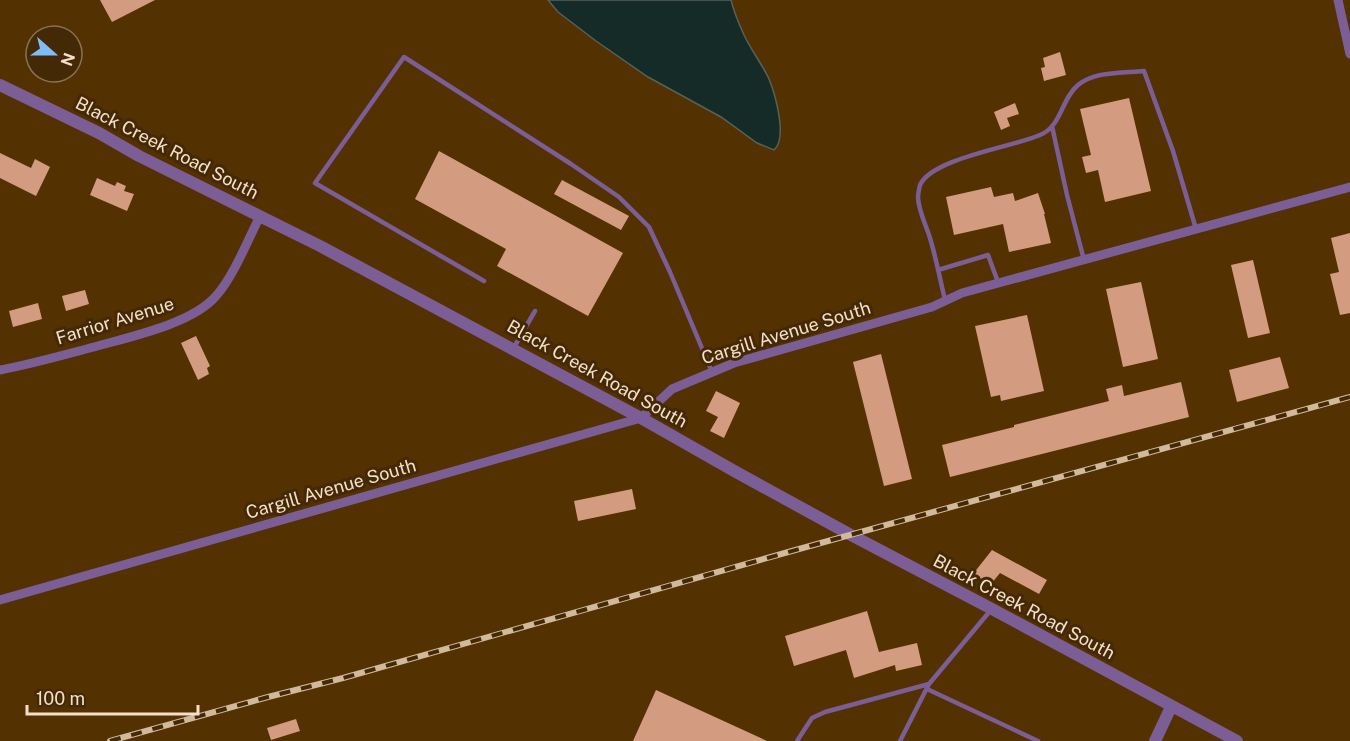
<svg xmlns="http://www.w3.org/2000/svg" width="1350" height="741" font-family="'Public Sans',sans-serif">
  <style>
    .water { fill: #142b28; stroke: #586158; stroke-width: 1.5 }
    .building { fill: #d39c81 }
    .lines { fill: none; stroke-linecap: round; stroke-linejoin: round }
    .service { stroke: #7c5e97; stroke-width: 4.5 }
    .minor { stroke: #7c5e97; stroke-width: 9 }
    .tertiary { stroke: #7c5e97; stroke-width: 12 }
    .rail-casing { stroke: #d1b99d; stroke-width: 6 }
    .rail { stroke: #442907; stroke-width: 4; stroke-dasharray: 11; stroke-linecap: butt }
    .labels { text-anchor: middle; stroke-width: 6; stroke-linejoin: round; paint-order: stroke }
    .street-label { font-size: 18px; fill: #f5dfc9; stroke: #442907 }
  </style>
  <rect width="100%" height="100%" fill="#543100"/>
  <path class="water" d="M548,0H731C734,12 739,24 744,35C751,50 762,64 769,79C775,94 788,138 774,150L757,143L721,117L648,77L596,41L558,12Z"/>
  <path class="building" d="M100,0H155L112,22Z
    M1060,52L1066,75L1044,81L1041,68L1045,67L1043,58Z
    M1129,98L1151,191L1105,202L1098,170L1086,173L1082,157L1091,155L1080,109Z
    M1015,103L1019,114L1007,118L1010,126L1001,130L994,112Z
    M439,151L623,253L588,316L497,266L506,249L415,199Z
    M0,153L31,168L35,159L50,167L36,196L0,178Z
    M97,178L115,186L117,182L126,186L124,191L134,194L127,211L90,195Z
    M562,180L629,216L621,230L554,194Z
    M991,187L994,197L1013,193L1015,201L1038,193L1045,214H1044L1051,243L1009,252L1003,224L954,235L946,197Z
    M1350,233V313L1340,315L1330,274L1339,272L1331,238Z
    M1253,260L1270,333L1248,338L1231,265Z
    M1141,282L1158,359L1123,367L1106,289Z
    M85,290L89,304L66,311L62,296Z
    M38,303L42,319L13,327L9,311Z
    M1027,315L1044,391L1001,401L1000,395L991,397L975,326Z
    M196,336L210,366L207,368L209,374L198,380L181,343Z
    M881,354L912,479L884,486L853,362Z
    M1280,357L1289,388L1237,402L1229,370Z
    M1181,382L1189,417L950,477L942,445L1014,427V425L1109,401L1106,389L1122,385L1124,396Z
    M716,391L740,403L724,438L710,431L718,417L706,411Z
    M632,489L636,509L578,521L574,501Z
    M992,550L1047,580L1039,594L1000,573L991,584L973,574Z
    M867,611L879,652L917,643L922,665L896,671L895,665L854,678L846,650L794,666L785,636Z
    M656,690L767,741H633Z
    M296,719L300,731L271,740L267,728Z"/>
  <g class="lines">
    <path class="service" d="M1052,126L1067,195L1084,260
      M938,270L988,255L998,282
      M484,281L315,183L404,57L571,164L619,197L649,227L670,272L712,372
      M945,300C940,279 936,258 930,238C926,225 919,212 918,198C918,194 919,189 920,185C932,158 1013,147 1040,135C1062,126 1061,99 1078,85C1095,71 1123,73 1144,71L1173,151L1196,229
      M513,349L535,311
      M927,689L1038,741
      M797,741L812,718L825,712L929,684
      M900,741L929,684L990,611"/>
    <path class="minor" d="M1338,0L1350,54
      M0,370C32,364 63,355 94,347C129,337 192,324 216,296C233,277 248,240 260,216
      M0,600L641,418L672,389L734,363L932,307L962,293L1350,187"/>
    <path class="tertiary" d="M0,85L99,133L139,156L320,246L641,418L736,472L851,535L992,609L1237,741
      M1155,741L1171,707"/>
    <defs>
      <path id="rail" d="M110,741L268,697L343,678L799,549L1350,397"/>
    </defs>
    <use href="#rail" class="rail-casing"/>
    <use href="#rail" class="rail"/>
  </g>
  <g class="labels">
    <g class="street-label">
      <text transform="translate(167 148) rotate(27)" y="6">Black Creek Road South</text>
      <text transform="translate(115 321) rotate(-17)" y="6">Farrior Avenue</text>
      <text transform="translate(786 333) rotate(-17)" y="6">Cargill Avenue South</text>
      <text transform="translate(597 374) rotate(29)" y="6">Black Creek Road South</text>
      <text transform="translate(331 489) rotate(-16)" y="6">Cargill Avenue South</text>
      <text transform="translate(1024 607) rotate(28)" y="6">Black Creek Road South</text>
    </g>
  </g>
  <g transform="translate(54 54) rotate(111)"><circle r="28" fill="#442907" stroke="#8b7255" stroke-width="1.5"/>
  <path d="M0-4.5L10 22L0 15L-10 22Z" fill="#7dbef9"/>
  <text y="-9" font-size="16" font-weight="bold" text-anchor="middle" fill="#f5dfc9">N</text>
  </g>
  <path d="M27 705v9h171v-9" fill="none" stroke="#f5dfc9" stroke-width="3"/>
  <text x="36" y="705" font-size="18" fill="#f5dfc9" stroke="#442907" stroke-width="4.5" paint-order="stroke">100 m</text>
</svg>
